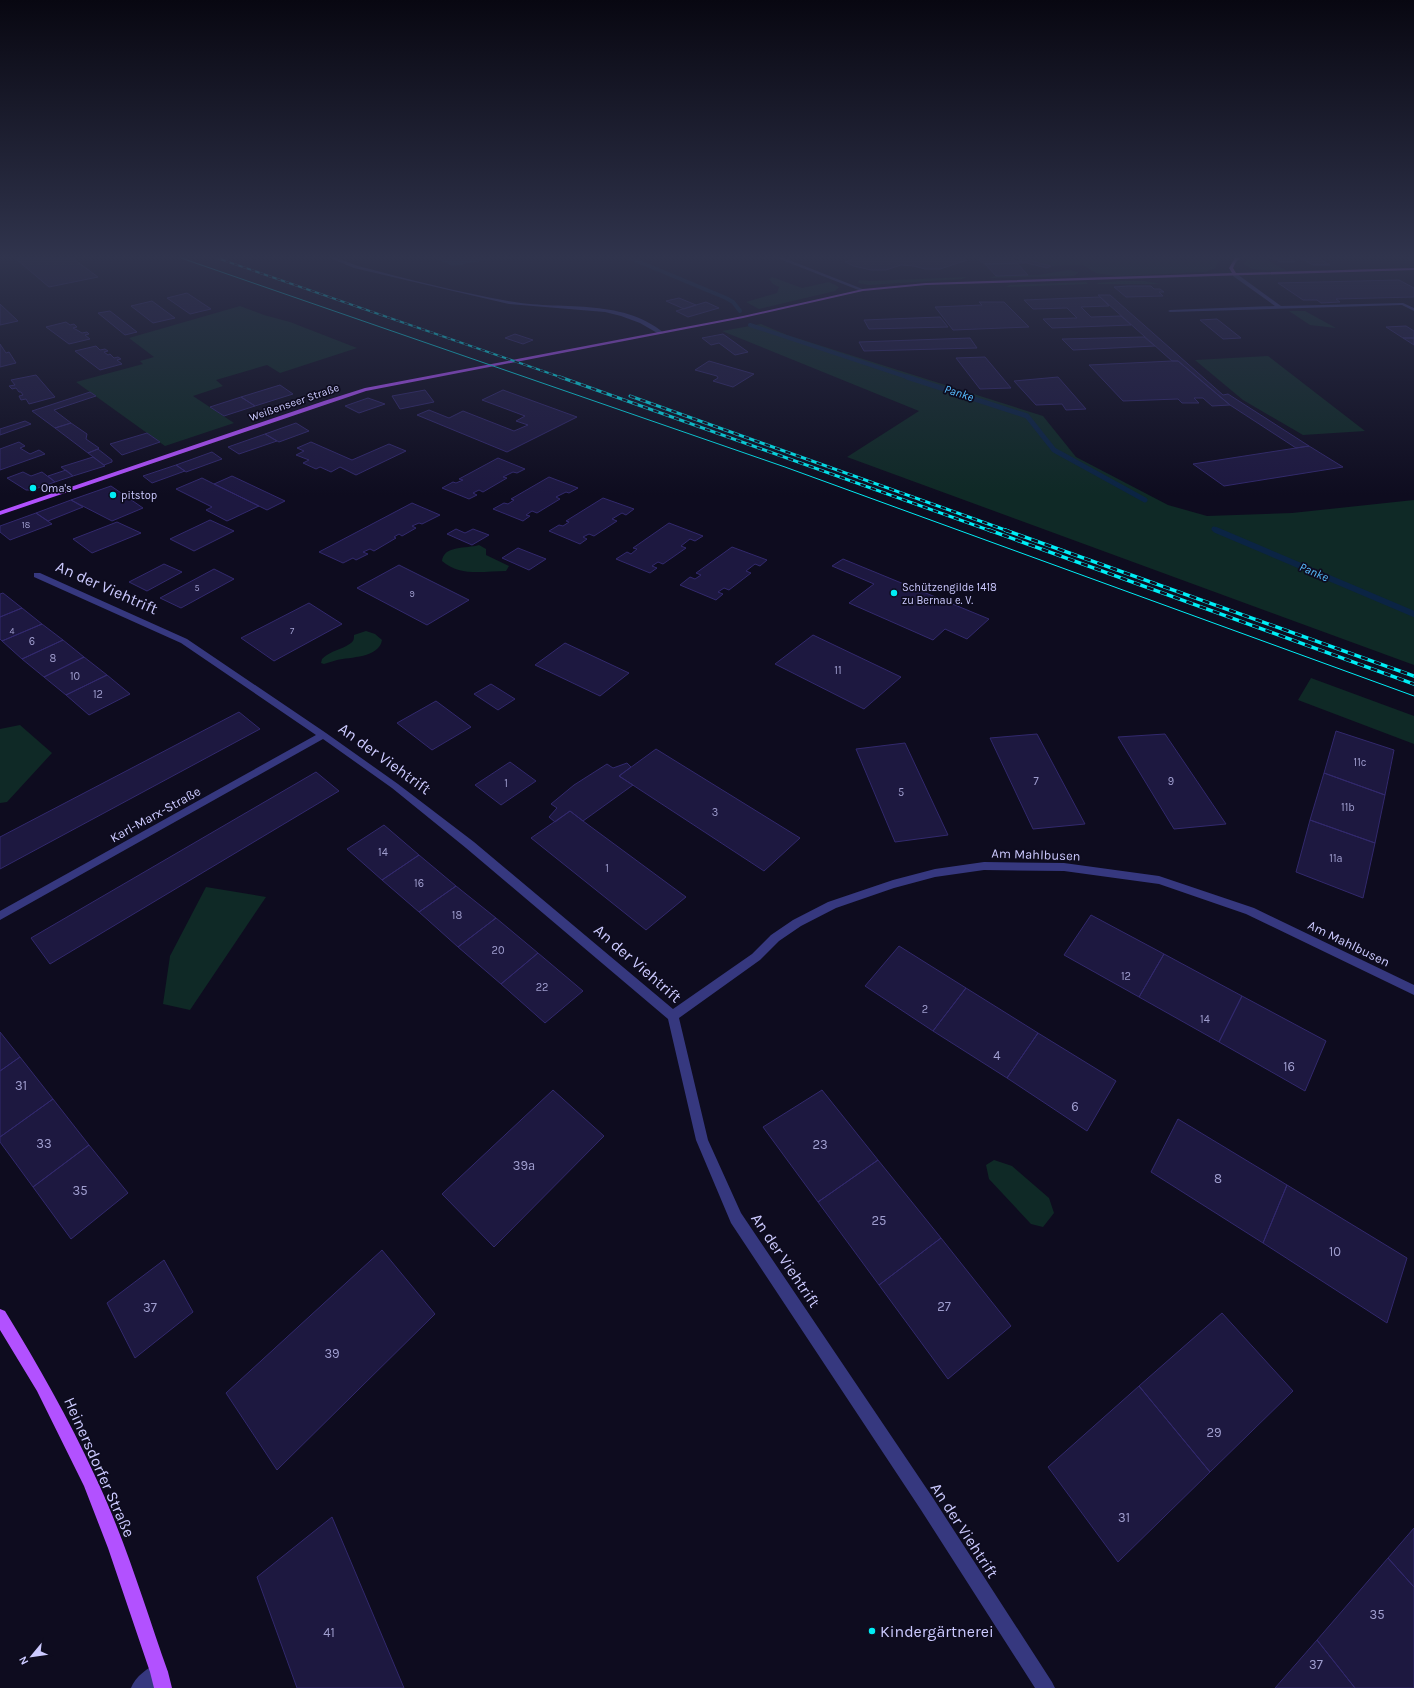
<svg xmlns="http://www.w3.org/2000/svg" width="1414" height="1688" font-family="Karla,sans-serif">
  <style>
    .green { fill: #0f2926 }
    .water { fill: #0b2444 }
    .lines { fill: none; stroke-linecap: round; stroke-linejoin: round }
    .stream-far2 { stroke: #0b2444; stroke-width: 4 }
    .stream-far1 { stroke: #0b2444; stroke-width: 5 }
    .stream { stroke: #0b2444; stroke-width: 6 }
    .building { fill: #1d1840; stroke: #32296d }
    .minor { fill: #36387f; fill-rule: evenodd }
    .major { fill: #b251ff; fill-rule: evenodd }
    .tram { stroke: #00edf5; stroke-width: 1 }
    .rail-far2-casing { stroke: #00edf5; stroke-width: 2 }
    .rail-far1-casing { stroke: #00edf5; stroke-width: 3 }
    .rail-casing { stroke: #00edf5; stroke-width: 3.5 }
    .rail-far2 { stroke: #0e0c1f; stroke-width: 1.5; stroke-dasharray: 4.5; stroke-linecap: butt }
    .rail-far1 { stroke: #0e0c1f; stroke-width: 2; stroke-dasharray: 5.5; stroke-linecap: butt }
    .rail { stroke: #0e0c1f; stroke-width: 2.5; stroke-dasharray: 7; stroke-linecap: butt }
    .poi-dot { fill: #00edf5; stroke: #0e0c1f; stroke-width: 1.5 }
    .labels { text-anchor: middle; stroke-width: 3.5; stroke-linejoin: round; paint-order: stroke }
    .far-number-label { font-size: 9px; fill: #a09ecf }
    .far-street-label { font-size: 11px; fill: #cccaff; stroke: #0e0c1f }
    .far-poi-label { font-size: 11px; fill: #cccaff; stroke: #0e0c1f; text-anchor: start }
    .number-label { font-size: 11px; fill: #a09ecf }
    .far-water-label { font-size: 12px; font-style: italic; fill: #58bdff; stroke: #0e0c1f }
    .street-label { font-size: 13px; fill: #cccaff; stroke: #0e0c1f }
    .near-number-label { font-size: 13px; fill: #a09ecf }
    .near-street-label { font-size: 16px; fill: #cccaff; stroke: #0e0c1f }
    .near-poi-label { font-size: 16px; fill: #cccaff; stroke: #0e0c1f; text-anchor: start }
  </style>
  <rect width="100%" height="100%" fill="#0e0c1f"/>
  <path class="green" d="M1020,258H1175L1181,260L1222,258L1217,263L1216,268L1205,272L1117,276L1096,273L1083,265L1053,266Z
    M1249,258H1271L1267,260L1287,271L1261,270L1252,269L1243,264Z
    M1069,270L1078,272V273L1074,276L989,278L996,276L1039,275Z
    M772,277L802,288L829,282L839,287L835,291L759,309L746,302L777,293L779,287L773,284L769,279Z
    M967,277L962,279L869,285L858,283L859,280L870,281Z
    M1121,281H1144L1160,284H1098L1097,283Z
    M1086,282L1088,284L1006,287L1009,285Z
    M240,306L264,315L290,322L357,348L280,373L267,365L216,380L223,386L193,396L234,423L165,446L76,382L143,364L140,361L154,357L129,338Z
    M1289,311H1305L1336,328L1310,325Z
    M761,324L787,335L1043,416L1076,457L1168,505L1207,516L1292,513L1414,500V665L847,457L919,411L722,331Z
    M1268,356L1365,431L1303,435L1243,400L1195,360Z
    M479,545L486,549V555L509,566L506,571C484,571 460,577 442,561C444,545 466,549 479,545Z
    M366,631L375,634L382,640C379,658 350,657 337,660C333,661 328,663 324,664L321,663L322,659C331,650 342,650 351,643C354,641 354,638 354,635Z
    M1311,678L1414,716V744L1298,700Z
    M20,725L52,753L7,802L0,803V729Z
    M206,887L266,897L190,1010L163,1004L170,956Z
    M994,1160L1012,1166L1049,1198L1054,1213L1043,1227L1031,1224L989,1179L986,1165Z"/>
  <path class="water" d="M433,258H499L453,266Z"/>
  <g class="lines">
    <path class="stream-far2" d="M630,258L726,298L733,302L740,311
      M750,325L910,378"/>
    <path class="stream-far1" d="M907,377L1027,416L1054,450L1145,500
      M1214,529L1218,531"/>
    <path class="stream" d="M1216,530L1414,614"/>
  </g>
  <path class="building" d="M21,258H72L98,277L49,287L16,259Z
    M856,258H963L967,260L940,269H925L914,266L901,265L886,270H871L854,266L845,262Z
    M983,258H1006L1025,263L984,264L979,260Z
    M1274,258H1289L1295,262H1280Z
    M1301,258H1319L1330,265H1313Z
    M1024,259L1051,266L1047,268L1019,261Z
    M1017,263L1028,275L996,276L985,264Z
    M1399,280L1414,288V297L1336,299L1340,302L1321,303L1317,300H1303L1278,283Z
    M1128,286H1151L1154,289H1160L1164,292H1159L1163,296L1126,297L1114,287Z
    M187,293L211,309L190,314L167,298Z
    M1098,295H1110L1223,395L1228,394L1309,446L1296,448L1230,405L1178,361H1172Z
    M1100,297L1109,306L1081,307L1091,317L1121,316L1131,325L1052,328L1043,319L1077,318L1067,308L1033,309L1024,300Z
    M679,298L696,305L684,309L666,301Z
    M152,301L175,318L153,323L131,306Z
    M706,302L719,308L688,317L676,311Z
    M979,302H1004L1029,327L953,330L935,307L982,305Z
    M0,304L18,321L0,325Z
    M110,311L137,332L125,335L98,313Z
    M940,317L948,327L869,329L864,320Z
    M1217,319L1241,338L1223,339L1200,320Z
    M66,322L70,325L74,324L77,327L73,328L77,330L82,333L87,332L89,334L85,335L90,339L69,344L46,327Z
    M1406,326L1414,331V338H1403L1386,327Z
    M515,334L533,340L523,344L505,338Z
    M723,334L748,352L735,355L719,343L711,345L702,338Z
    M1144,337L1155,346L1073,350L1062,339Z
    M970,338L977,348L864,351L859,342Z
    M1403,338H1414V345Z
    M0,344L6,353L9,352L16,363L0,367Z
    M96,346L100,350L105,349L108,351L104,352L108,355L110,354L114,358L118,357L121,359L117,360L122,364L100,370L75,351Z
    M985,357L1011,388L980,389L956,358Z
    M709,361L754,374L733,387L713,381L718,378L717,376L695,370Z
    M1172,361H1178L1230,405L1212,406L1203,398H1194L1199,403H1182L1178,399L1123,401L1089,365Z
    M36,375L55,397L29,404L26,399L21,400L19,396L23,395L21,392H19L16,388L12,389L9,386L15,385L11,380Z
    M1058,377L1086,409L1066,410L1062,404L1036,405L1014,381Z
    M280,385L293,394L255,406L241,397Z
    M425,390L434,402L400,409L392,396Z
    M503,390L577,417L507,452L417,415L429,410L449,418L463,411L514,431L528,425L516,421L525,416L482,400Z
    M90,392L96,396L54,410L71,423L55,428L32,411Z
    M241,397L255,406L224,416L210,407Z
    M368,398L385,404L359,413L345,406Z
    M25,421L31,424L0,435V429Z
    M71,423L87,434L86,439L99,448L98,449L88,453L55,428Z
    M296,423L309,431L279,442L265,434Z
    M147,433L160,442L122,455L110,444Z
    M265,434L277,441L239,454L228,447Z
    M19,442L25,446L20,448L30,454L39,450L45,454L0,470V449Z
    M311,442L352,460L389,444L406,451L356,475L340,467L331,472L320,467L316,469L303,463L309,460L296,455L304,451L297,448Z
    M1309,446L1343,467L1224,486L1193,464Z
    M98,449L112,460V462L104,465L88,453Z
    M212,452L222,459L186,472L176,465Z
    M93,457L105,466L73,476L61,467Z
    M498,458L525,469L517,473L513,472L503,477L507,478L483,492L479,490L473,493L477,495L469,499L442,488L453,482L456,483L463,480L459,479Z
    M176,465L185,471L152,483L143,476Z
    M66,470L73,476L55,482L48,476Z
    M23,472L31,476L42,472L55,482L32,490H26L7,478Z
    M232,476L285,501L267,510L214,484Z
    M549,477L578,488L569,493L566,492L556,497L560,499L537,513L532,511L526,515L530,516L523,521L493,509L504,503L508,504L514,500L511,499Z
    M202,478L214,484L259,506L227,521L206,510L212,507L176,489Z
    M111,486L143,508L112,521L71,500Z
    M603,498L634,509L626,515L622,513L612,519L617,521L594,536L589,534L583,537L587,539L580,544L549,531L559,525L563,526L569,522L566,521Z
    M71,500L83,507L48,521L36,513Z
    M412,503L440,515L422,524L419,523L412,526L416,528L402,536L399,534L394,537L396,538L374,551L370,549L363,552L368,554L356,560L353,558L343,563L319,552Z
    M36,513L52,524L10,540L0,532V526Z
    M210,520L234,531L194,551L170,539Z
    M117,522L141,533L92,553L73,539Z
    M669,523L703,536L695,541L690,539L681,546L686,548L663,564L658,562L652,566L657,568L650,573L616,559L627,552L631,554L637,549L633,548Z
    M456,529L465,533L473,529L489,535L472,545L447,534Z
    M732,547L767,560L760,566L755,564L746,571L751,573L729,590L724,588L718,592L723,594L716,600L680,585L690,577L695,579L701,575L696,573Z
    M518,548L546,559L529,570L502,558Z
    M843,559L989,619L967,639L945,629L933,640L849,603L874,584L832,566Z
    M164,564L182,572L147,591L129,582Z
    M399,565L469,600L427,625L357,588Z
    M214,569L234,579L181,608L160,598Z
    M3,593L22,608L0,617V594Z
    M309,603L342,624L274,661L241,638Z
    M22,608L42,624L2,641L0,639V617Z
    M42,624L63,640L22,659L2,641Z
    M813,635L901,677L864,709L775,664Z
    M63,640L84,657L44,677L22,659Z
    M565,643L629,673L600,696L535,665Z
    M84,657L107,675L66,695L44,677Z
    M107,675L130,694L89,715L66,695Z
    M491,684L515,699L498,710L474,694Z
    M436,701L471,727L432,750L397,723Z
    M239,712L260,729L0,869V837Z
    M1336,731L1394,750L1385,795L1324,773Z
    M1037,734L1085,824L1033,829L990,738Z
    M1165,734L1226,824L1174,829L1118,737Z
    M905,743L948,835L895,842L856,749Z
    M656,749L800,838L764,871L619,776Z
    M510,762L536,781L501,805L475,785Z
    M627,763L631,767L619,776L633,785L583,821L570,811L555,822L549,817L557,808L551,804L574,785L607,764L613,768Z
    M316,772L339,791L50,964L31,938Z
    M1324,773L1385,795L1375,843L1310,820Z
    M570,811L583,821L686,897L646,930L531,838Z
    M1310,820L1375,843L1363,898L1296,872Z
    M384,825L419,855L382,880L347,849Z
    M419,855L456,886L419,912L382,880Z
    M456,886L496,918L458,947L419,912Z
    M1091,915L1164,954L1139,997L1064,955Z
    M496,918L538,953L501,984L458,947Z
    M899,946L966,988L933,1031L865,986Z
    M538,953L583,991L545,1023L501,984Z
    M1164,954L1242,996L1219,1042L1139,997Z
    M966,988L1038,1033L1007,1078L933,1031Z
    M1242,996L1326,1041L1305,1091L1219,1042Z
    M0,1032L20,1057L0,1071Z
    M1038,1033L1116,1081L1087,1131L1007,1078Z
    M20,1057L53,1099L0,1137V1071Z
    M553,1090L604,1136L494,1247L442,1194Z
    M822,1090L878,1160L818,1202L763,1127Z
    M53,1099L89,1145L33,1187L0,1142V1137Z
    M1178,1119L1287,1185L1263,1243L1151,1172Z
    M89,1145L128,1193L71,1239L33,1187Z
    M878,1160L941,1238L879,1285L818,1202Z
    M1287,1185L1407,1258L1387,1323L1263,1243Z
    M941,1238L1011,1326L948,1379L879,1285Z
    M382,1250L435,1314L277,1470L226,1393Z
    M164,1260L193,1312L135,1358L107,1303Z
    M1222,1313L1293,1391L1210,1472L1139,1386Z
    M1139,1386L1210,1472L1118,1562L1048,1467Z
    M332,1517L404,1688H297L257,1577Z
    M1414,1528V1587L1388,1558Z
    M1388,1558L1414,1587V1688H1355L1317,1640Z
    M1317,1640L1355,1688H1275Z"/>
  <g class="lines">
    <path class="minor" d="M330,258H337L358,266C407,279 458,292 508,301C559,311 621,297 664,333L659,334L640,323L621,316L605,312L509,304L354,268Z
      M777,258H784L865,290L861,291Z
      M1233,274H1237L1281,306L1403,303L1414,308V311L1402,305L1170,312L1168,311L1170,310L1275,306L1233,276Z
      M34,573H40L187,639L326,733L398,784L474,842L673,1009L752,954L771,935L793,920L828,902L893,880L935,869L984,862L1064,863L1159,876L1254,908L1414,985V995L1246,914L1159,884L1064,871L984,870L935,877L894,888L836,908L801,926L779,941L760,960L679,1018L708,1140L741,1213L933,1498L1052,1682L1055,1688H1035L921,1510L731,1223L696,1140L668,1019L466,848L392,788L323,739L0,920V911L316,735L181,643L34,577Z
      M159,1663L165,1666L168,1672L165,1678L154,1688H131C135,1677 148,1667 159,1663Z"/>
    <path class="major" d="M1235,258H1240L1236,262L1233,268L1236,273L1414,268V270L926,285L863,291L743,318L366,391L0,515V511L324,401L365,388L743,316L863,289L926,283L1232,273L1229,268Z
      M0,1309L5,1311C38,1365 69,1419 95,1476C125,1539 145,1607 168,1672L172,1688H154L150,1672L108,1548L84,1486L37,1391L0,1330Z"/>
    <path class="tram" d="M181,258L785,467L1414,696"/>
    <defs>
      <path id="rail-far2" d="M217,258L563,378"/>
      <path id="rail-far1" d="M560,377L991,531
        M630,396L1008,531"/>
      <path id="rail" d="M989,530L1414,684
        M1005,530L1414,676"/>
    </defs>
    <use href="#rail-far2" class="rail-far2-casing"/>
    <use href="#rail-far1" class="rail-far1-casing"/>
    <use href="#rail" class="rail-casing"/>
    <use href="#rail-far2" class="rail-far2"/>
    <use href="#rail-far1" class="rail-far1"/>
    <use href="#rail" class="rail"/>
  </g>
  <linearGradient id="sky" x2="0" y2="1"><stop stop-color="#080711"/><stop offset="0.52" stop-color="#30344d"/><stop offset="1" stop-color="#30344d" stop-opacity="0"/></linearGradient>
  <rect width="1414" height="495" fill="url(#sky)"/>
  <g class="poi-dot">
    <circle cx="33" cy="488" r="4"/>
    <circle cx="113" cy="495" r="4"/>
    <circle cx="894" cy="593" r="4"/>
    <circle cx="872" cy="1631" r="4"/>
  </g>
  <g class="labels">
    <g class="far-number-label">
      <text x="26" y="528">18</text>
      <text x="197" y="591">5</text>
      <text x="412" y="597">9</text>
      <text x="12" y="634">4</text>
      <text x="292" y="634">7</text>
    </g>
    <g class="far-street-label">
      <text transform="translate(294 402) rotate(-19)" y="4">Weißenseer Straße</text>
    </g>
    <g class="far-poi-label">
      <text x="41" y="492">Oma's</text>
      <text x="121" y="499">pitstop</text>
      <text x="902" y="591">Schützengilde 1418<tspan x="902" dy="13">zu Bernau e. V.</tspan></text>
    </g>
    <g class="number-label">
      <text x="32" y="645">6</text>
      <text x="53" y="662">8</text>
      <text x="838" y="674">11</text>
      <text x="75" y="680">10</text>
      <text x="98" y="698">12</text>
      <text x="1360" y="766">11c</text>
      <text x="1036" y="785">7</text>
      <text x="1171" y="785">9</text>
      <text x="506" y="787">1</text>
      <text x="901" y="796">5</text>
      <text x="1348" y="811">11b</text>
      <text x="715" y="816">3</text>
      <text x="383" y="856">14</text>
      <text x="1336" y="862">11a</text>
      <text x="607" y="872">1</text>
      <text x="419" y="887">16</text>
      <text x="457" y="919">18</text>
      <text x="498" y="954">20</text>
      <text x="1126" y="980">12</text>
      <text x="542" y="991">22</text>
      <text x="925" y="1013">2</text>
      <text x="1205" y="1023">14</text>
    </g>
    <g class="far-water-label">
      <text transform="translate(959 393) rotate(18)" y="4">Panke</text>
      <text transform="translate(1314 572) rotate(23)" y="4">Panke</text>
    </g>
    <g class="street-label">
      <text transform="translate(155 814) rotate(-29)" y="5">Karl-Marx-Straße</text>
      <text transform="translate(1036 854) rotate(2)" y="5">Am Mahlbusen</text>
      <text transform="translate(1349 943) rotate(26)" y="5">Am Mahlbusen</text>
    </g>
    <g class="near-number-label">
      <text x="997" y="1060">4</text>
      <text x="1289" y="1071">16</text>
      <text x="21" y="1090">31</text>
      <text x="1075" y="1111">6</text>
      <text x="44" y="1148">33</text>
      <text x="820" y="1149">23</text>
      <text x="524" y="1170">39a</text>
      <text x="1218" y="1183">8</text>
      <text x="80" y="1195">35</text>
      <text x="879" y="1225">25</text>
      <text x="1335" y="1256">10</text>
      <text x="944" y="1311">27</text>
      <text x="150" y="1312">37</text>
      <text x="332" y="1358">39</text>
      <text x="1214" y="1437">29</text>
      <text x="1124" y="1522">31</text>
      <text x="1377" y="1619">35</text>
      <text x="329" y="1637">41</text>
      <text x="1316" y="1669">37</text>
    </g>
    <g class="near-street-label">
      <text transform="translate(107 587) rotate(24)" y="6">An der Viehtrift</text>
      <text transform="translate(385 758) rotate(36)" y="6">An der Viehtrift</text>
      <text transform="translate(638 963) rotate(41)" y="6">An der Viehtrift</text>
      <text transform="translate(786 1260) rotate(56)" y="6">An der Viehtrift</text>
      <text transform="translate(100 1467) rotate(66)" y="6">Heinersdorfer Straße</text>
      <text transform="translate(965 1530) rotate(57)" y="6">An der Viehtrift</text>
    </g>
    <g class="near-poi-label">
      <text x="880" y="1637">Kindergärtnerei</text>
    </g>
  </g>
  <g transform="translate(32 1656) rotate(241)" stroke="#0e0c1f" stroke-width="3" paint-order="stroke">
  <path d="M0-3L7 15L0 10L-7 15Z" fill="#cccaff"/>
  <text y="-6" font-size="11" font-weight="bold" text-anchor="middle" fill="#cccaff">N</text>
  </g>
</svg>
